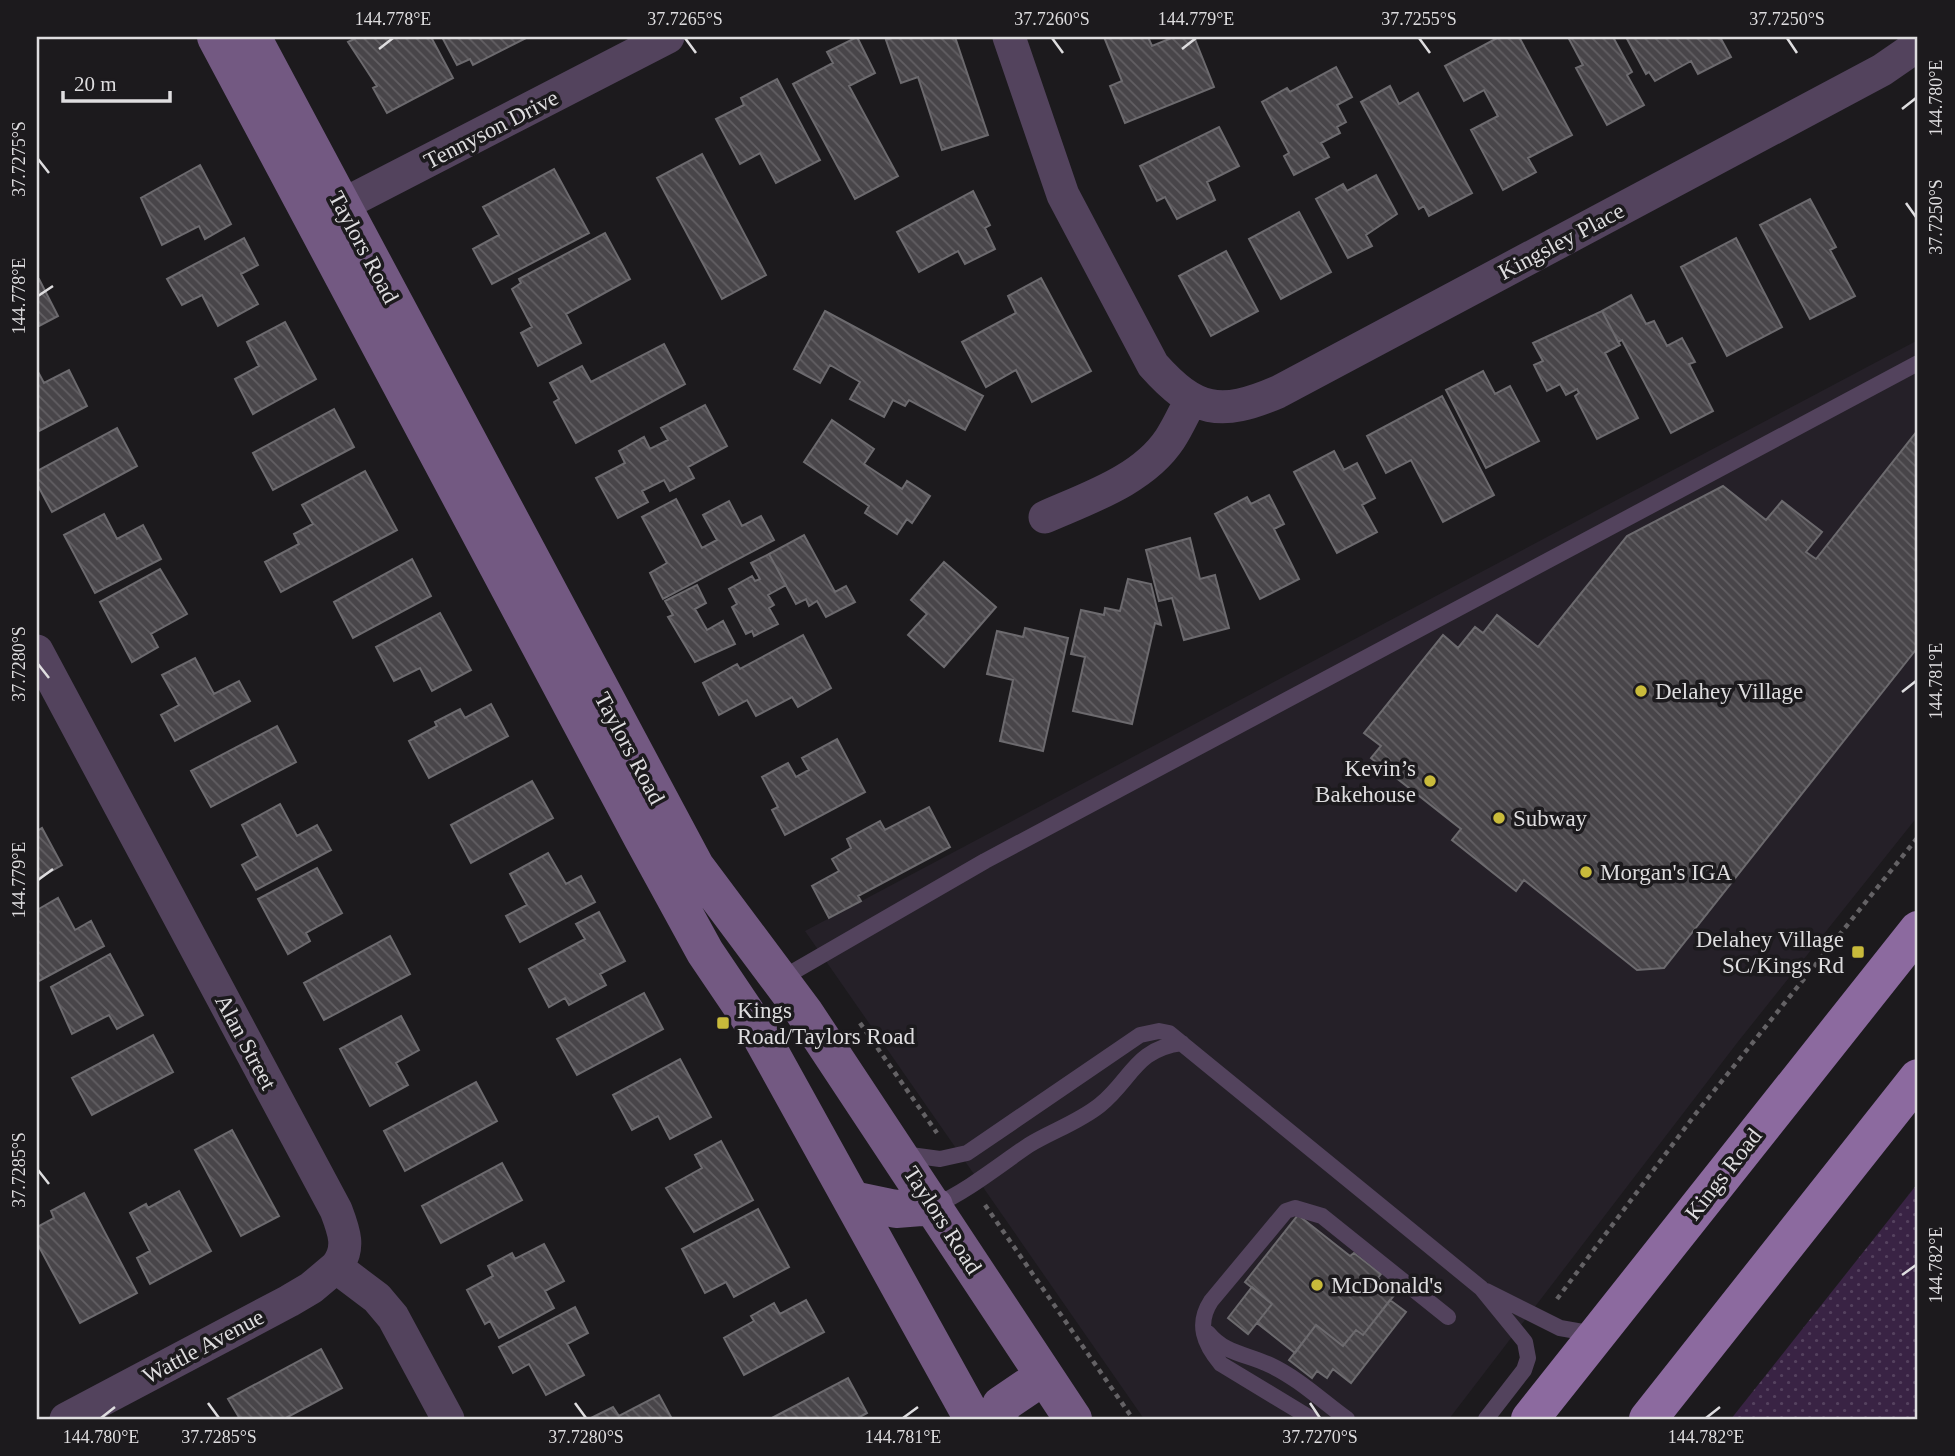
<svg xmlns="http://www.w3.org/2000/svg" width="1955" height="1456" font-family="Georgia,serif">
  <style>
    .built { fill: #252028 }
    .grass { fill: url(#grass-dots) }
    .building { fill: url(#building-back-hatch); stroke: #6c6a6e; stroke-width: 2 }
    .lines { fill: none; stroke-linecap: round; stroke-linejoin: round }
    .path { stroke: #646265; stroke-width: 4.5; stroke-dasharray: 5 5; stroke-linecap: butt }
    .service { stroke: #53435d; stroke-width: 16 }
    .minor { stroke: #53435d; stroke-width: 33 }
    .secondary { stroke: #735982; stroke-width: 38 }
    .primary { stroke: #8c6a9f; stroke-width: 38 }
    .ticks { fill: none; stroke: #dedddf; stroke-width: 2.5 }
    .poi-dot { fill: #c9bb3b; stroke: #1c1a1d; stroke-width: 2.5 }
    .labels { text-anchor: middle; stroke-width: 7; stroke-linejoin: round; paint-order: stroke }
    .street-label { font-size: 23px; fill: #dedddf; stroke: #1c1a1d }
    .poi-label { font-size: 23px; fill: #dedddf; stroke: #1c1a1d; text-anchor: start }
    .neatline { fill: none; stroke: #dedddf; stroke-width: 2.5 }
    .ticks-label { font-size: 18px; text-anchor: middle; fill: #dedddf }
  </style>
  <defs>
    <pattern id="grass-dots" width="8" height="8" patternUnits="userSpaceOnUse" patternTransform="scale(1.75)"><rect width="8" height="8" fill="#392344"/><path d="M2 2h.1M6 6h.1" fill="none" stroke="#55425f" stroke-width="1.8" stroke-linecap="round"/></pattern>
    <pattern id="building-back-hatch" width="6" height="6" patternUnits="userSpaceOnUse" patternTransform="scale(1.75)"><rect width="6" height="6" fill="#484549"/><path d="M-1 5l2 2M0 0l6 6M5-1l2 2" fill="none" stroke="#625f63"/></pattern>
  </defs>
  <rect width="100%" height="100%" fill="#1c1a1d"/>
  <path class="built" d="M1918,340V816L1737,1043L1449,1419H1144L805,931Z"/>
  <path class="grass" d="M1918,1183V1419H1731Z"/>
  <path class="building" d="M358,37H431L453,78L387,113L373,88L377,86L348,42Z
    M442,37H528L473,65L470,59L457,65Z
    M857,37L875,73L849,86L898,176L855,199L793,84L833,63L827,52Z
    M895,37H955L988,135L942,150L918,77L901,83L886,40Z
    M1104,37H1148L1152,46L1174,37H1194L1214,87L1125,123L1110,86L1122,81Z
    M1499,37H1519L1572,135L1528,158L1536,172L1503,190L1471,130L1498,116L1484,90L1464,101L1445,66Z
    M1568,37H1613L1632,72L1627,75L1644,105L1607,125L1576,68L1583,65Z
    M1626,37H1720L1731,57L1698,74L1691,61L1655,81L1649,72L1646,74Z
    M1336,67L1352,97L1337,105L1346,122L1337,127L1340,133L1321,143L1329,157L1294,175L1284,156L1289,153L1262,102L1287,88L1290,92Z
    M777,79L820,160L776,183L760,153L740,164L716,119L744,105L741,98Z
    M1390,86L1399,104L1418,93L1472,193L1429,216L1424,206L1419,209L1361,102Z
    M1219,127L1239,166L1207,182L1215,200L1177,219L1165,197L1157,201L1140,166Z
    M702,154L766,275L722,299L657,178Z
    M200,165L231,224L205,239L199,226L162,245L141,198Z
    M554,169L589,233L492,284L473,249L499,235L483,207Z
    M1376,175L1397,214L1366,235L1372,246L1348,258L1316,199L1343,184L1347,191Z
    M973,191L990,225L985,228L995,249L965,264L958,251L919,272L897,232Z
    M1810,199L1836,247L1830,250L1855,296L1810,319L1760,225Z
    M1299,212L1331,272L1281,299L1249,239Z
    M605,233L630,279L566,314L581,343L538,366L521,333L532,327L512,289L521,283L519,279Z
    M244,238L258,265L241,274L258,304L218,326L202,295L182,305L167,279Z
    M1736,238L1782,327L1727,356L1681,267Z
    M1226,251L1258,311L1211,336L1179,276Z
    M1041,278L1091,371L1032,402L1016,370L986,387L962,342L1016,313L1008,296Z
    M39,279L58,316L37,327V280Z
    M1631,295L1646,324L1654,321L1667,346L1682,338L1695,362L1689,364L1713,411L1671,433L1622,340L1618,342L1602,311Z
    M825,311L983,396L965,430L909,400L905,406L893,400L884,417L850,399L860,382L830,365L820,383L794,369Z
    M1602,311L1620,345L1605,353L1638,418L1597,439L1575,396L1579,393L1577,389L1566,395L1560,384L1547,391L1534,365L1543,361L1533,343Z
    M285,322L316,379L253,414L235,379L259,366L247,342Z
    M664,344L685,384L576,443L554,402L559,399L550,383L582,366L591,382Z
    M37,370L44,383L69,370L87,406L37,432Z
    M1483,371L1495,394L1510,386L1539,441L1486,468L1446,390Z
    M1442,396L1494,495L1443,522L1411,460L1386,473L1367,436Z
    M705,405L727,446L688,467L694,478L670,491L664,480L642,491L648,502L618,518L596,478L625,463L619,451L644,437L650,449L668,440L661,428Z
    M334,409L354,447L273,490L253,453Z
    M832,420L874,449L864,464L902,489L907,481L930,496L912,523L907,519L897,534L865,513L869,506L804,462Z
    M117,428L137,466L52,512L37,484V471Z
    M1918,430V647L1664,968L1637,970L1524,880L1516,891L1452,840L1461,829L1371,758L1381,746L1364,733L1443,635L1458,648L1475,627L1483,633L1497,615L1538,647L1627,536L1723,486L1766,520L1782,501L1822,532L1806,552L1816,559Z
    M1334,451L1344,470L1357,463L1375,498L1362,505L1377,532L1337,553L1294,472Z
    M365,471L397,530L281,592L265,562L299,544L294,534L313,524L302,505Z
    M1269,495L1284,524L1274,529L1299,579L1260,599L1215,514L1247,497L1251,504Z
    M676,499L702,548L717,540L703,515L729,501L742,526L761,516L774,540L663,599L650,573L667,563L642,517Z
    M104,514L117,539L143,525L161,559L95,593L64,535Z
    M804,535L835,592L846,586L855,602L826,617L817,601L809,606L806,599L796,604L769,554Z
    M1190,538L1200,579L1215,575L1229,628L1184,640L1172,598L1159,601L1146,550Z
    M769,554L786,585L768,595L774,605L769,608L778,624L754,636L752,631L746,634L732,607L737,604L729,589L752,576L755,581L760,579L751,563Z
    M412,559L431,596L353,638L334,602Z
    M944,562L996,607L944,667L908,635L927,614L911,600Z
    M160,569L187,614L151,634L158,647L132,662L100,602Z
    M1128,579L1151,584L1161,625L1155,623L1132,724L1073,711L1085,657L1071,654L1081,610L1104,615L1105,608L1120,611Z
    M697,585L706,603L695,609L707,630L723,621L735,644L695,662L668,617L673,615L665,601Z
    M440,613L471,670L432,691L420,668L394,681L376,647Z
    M1025,628L1068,638L1043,751L1000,741L1013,680L987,674L997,631L1023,637Z
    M803,635L831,688L798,707L792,697L756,716L747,700L719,715L703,683L737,664L740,669Z
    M195,658L214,694L239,681L250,701L175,741L161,715L179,705L162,675Z
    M491,704L508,736L429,778L409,741L437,726L435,722L460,709L465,718Z
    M277,726L296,762L211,807L191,771Z
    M837,739L865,792L785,835L772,810L778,807L762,777L788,763L796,777L809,770L802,758Z
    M532,781L553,818L471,863L451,825Z
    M280,804L297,836L317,825L331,850L256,890L242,865L258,856L242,825Z
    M929,807L950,847L858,896L861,901L829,918L812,886L839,871L832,859L851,848L847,839L880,821L885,830Z
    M42,828L62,865L37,879V831Z
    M548,853L566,884L581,876L595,902L520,942L506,916L527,905L510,874Z
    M317,868L342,913L306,933L310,941L288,954L258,899Z
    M58,898L75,930L91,921L104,946L37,982V910Z
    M599,912L625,961L600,974L606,985L569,1005L565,998L549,1007L529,969L585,939L576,924Z
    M390,936L410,974L324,1020L304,983Z
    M110,954L143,1015L117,1029L109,1015L72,1034L51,987Z
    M644,993L663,1029L577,1075L557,1039Z
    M401,1016L419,1050L396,1063L408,1085L370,1106L340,1049Z
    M153,1035L173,1072L92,1115L72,1078Z
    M680,1059L711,1117L670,1139L658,1116L632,1130L613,1095Z
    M476,1082L497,1121L405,1171L384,1131Z
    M232,1130L279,1216L241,1236L195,1150Z
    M721,1141L753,1200L694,1232L666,1188L702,1168L695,1155Z
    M502,1163L522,1200L441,1243L422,1206Z
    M179,1191L211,1251L150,1284L137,1258L150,1251L130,1213L146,1204L148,1208Z
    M84,1193L137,1293L80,1323L37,1243V1227L54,1218L51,1211Z
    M758,1209L789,1267L734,1297L726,1282L705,1293L682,1249Z
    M1298,1215L1350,1256L1354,1253L1381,1274L1378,1278L1396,1293L1363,1335L1356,1330L1343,1346L1316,1325L1295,1353L1257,1323L1272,1304L1245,1282Z
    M544,1244L564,1281L545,1291L554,1308L499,1338L490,1321L485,1324L467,1290L493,1276L488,1266L512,1253L515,1259Z
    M1252,1287L1272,1304L1248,1334L1228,1318Z
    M806,1300L824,1332L744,1375L724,1338L754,1321L751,1316L774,1303L780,1314Z
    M1390,1300L1406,1312L1351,1383L1333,1369L1327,1378L1317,1371L1312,1378L1289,1360L1316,1325L1343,1346L1356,1330L1363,1335Z
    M575,1307L588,1333L567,1344L584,1375L546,1395L529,1364L513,1373L499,1347Z
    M321,1349L342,1388L284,1419H240L228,1399Z
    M848,1378L867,1413L856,1419H770Z
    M659,1395L672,1419H589L613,1407L619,1416Z"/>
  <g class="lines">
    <path class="path" d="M860,1023L937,1133
      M985,1205L1133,1419
      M1557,1299L1697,1112L1918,837"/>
    <path class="service" d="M779,980L985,861L1918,363
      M903,1154L940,1159L967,1153L1140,1035L1159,1031L1169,1033L1481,1288L1525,1342L1528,1358L1524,1370L1486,1419
      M934,1206C969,1190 998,1166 1029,1145C1052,1131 1079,1122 1100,1105C1132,1079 1135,1049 1182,1043
      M1486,1291L1560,1328L1594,1334
      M1208,1333C1225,1354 1247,1354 1270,1365C1298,1378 1322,1401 1347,1419
      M1312,1419L1221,1364C1204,1344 1196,1324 1211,1301L1286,1211L1295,1208L1322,1216L1448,1317"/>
    <path class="minor" d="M1009,37L1063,195L1153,365C1195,412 1220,417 1278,392L1882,70L1911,50L1918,38
      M319,217L668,37
      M1045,517C1088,498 1143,480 1170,439C1178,427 1184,413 1191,400
      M37,651L336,1210C344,1231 351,1249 336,1267L377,1298L393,1317L448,1419
      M66,1419L289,1301L311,1288L336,1267"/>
    <path class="secondary" d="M216,37L642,837L705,952L757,1029L973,1419
      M252,37L695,866L804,1012L1073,1419
      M853,1200L896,1209L934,1206
      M999,1419L1001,1405L1044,1376"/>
    <path class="primary" d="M1530,1419L1918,930
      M1648,1419L1918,1078"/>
  </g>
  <path class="ticks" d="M685,38L696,53M1052,38L1063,53M1419,38L1430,53M1787,38L1797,53M379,49L393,38M1182,49L1196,38M1902,109L1916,98M38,159L49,173M1906,203L1916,217M38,296L53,286M38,664L49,678M1902,692L1916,681M38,880L53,869M38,1170L49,1184M1902,1275L1916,1265M208,1403L219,1418M575,1403L586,1418M1310,1403L1320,1418M101,1418L115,1407M903,1418L918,1407M1706,1418L1720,1407"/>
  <g class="poi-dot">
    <circle cx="1641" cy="691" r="7"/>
    <circle cx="1430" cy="781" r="7"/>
    <circle cx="1499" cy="818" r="7"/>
    <circle cx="1586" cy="872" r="7"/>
    <rect x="1851" y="945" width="14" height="14" rx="3.5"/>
    <rect x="716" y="1016" width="14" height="14" rx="3.5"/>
    <circle cx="1317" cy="1285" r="7"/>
  </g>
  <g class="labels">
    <g class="street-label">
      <text transform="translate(491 129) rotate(-27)" y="8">Tennyson Drive</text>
      <text transform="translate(1561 241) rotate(-28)" y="8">Kingsley Place</text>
      <text transform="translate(364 247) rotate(62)" y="8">Taylors Road</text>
      <text transform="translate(630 748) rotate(62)" y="8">Taylors Road</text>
      <text transform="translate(246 1042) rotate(62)" y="8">Alan Street</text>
      <text transform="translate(1723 1174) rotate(-52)" y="8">Kings Road</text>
      <text transform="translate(943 1220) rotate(57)" y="8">Taylors Road</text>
      <text transform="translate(203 1346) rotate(-28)" y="8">Wattle Avenue</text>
    </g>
    <g class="poi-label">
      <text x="1655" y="699">Delahey Village</text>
      <text x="1416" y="776" text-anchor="end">Kevin’s<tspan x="1416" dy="26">Bakehouse</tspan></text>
      <text x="1513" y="826">Subway</text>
      <text x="1600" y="880">Morgan's IGA</text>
      <text x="1844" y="947" text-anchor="end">Delahey Village<tspan x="1844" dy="26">SC/Kings Rd</tspan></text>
      <text x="737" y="1018">Kings<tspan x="737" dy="26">Road/Taylors Road</tspan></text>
      <text x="1331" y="1293">McDonald's</text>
    </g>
  </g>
  <rect width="1955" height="1456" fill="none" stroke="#1c1a1d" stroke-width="77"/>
  <path d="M63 91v10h107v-10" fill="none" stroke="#dedddf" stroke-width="3.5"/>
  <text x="74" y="91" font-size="21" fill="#dedddf" stroke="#1c1a1d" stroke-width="5" paint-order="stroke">20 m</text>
  <rect x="38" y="38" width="1878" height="1380" class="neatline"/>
  <g class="ticks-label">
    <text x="393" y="25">144.778°E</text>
    <text x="685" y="25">37.7265°S</text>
    <text x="1052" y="25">37.7260°S</text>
    <text x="1196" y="25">144.779°E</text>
    <text x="1419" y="25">37.7255°S</text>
    <text x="1787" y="25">37.7250°S</text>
    <text transform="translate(1936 98) rotate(-90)" y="6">144.780°E</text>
    <text transform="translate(19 159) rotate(-90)" y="6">37.7275°S</text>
    <text transform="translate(1936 217) rotate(-90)" y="6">37.7250°S</text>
    <text transform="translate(19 296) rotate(-90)" y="6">144.778°E</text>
    <text transform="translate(19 664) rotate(-90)" y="6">37.7280°S</text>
    <text transform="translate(1936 681) rotate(-90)" y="6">144.781°E</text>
    <text transform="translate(19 880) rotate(-90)" y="6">144.779°E</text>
    <text transform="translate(19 1170) rotate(-90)" y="6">37.7285°S</text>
    <text transform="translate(1936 1265) rotate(-90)" y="6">144.782°E</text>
    <text x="101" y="1443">144.780°E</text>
    <text x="219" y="1443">37.7285°S</text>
    <text x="586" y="1443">37.7280°S</text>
    <text x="903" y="1443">144.781°E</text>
    <text x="1320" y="1443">37.7270°S</text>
    <text x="1706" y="1443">144.782°E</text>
  </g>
</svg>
